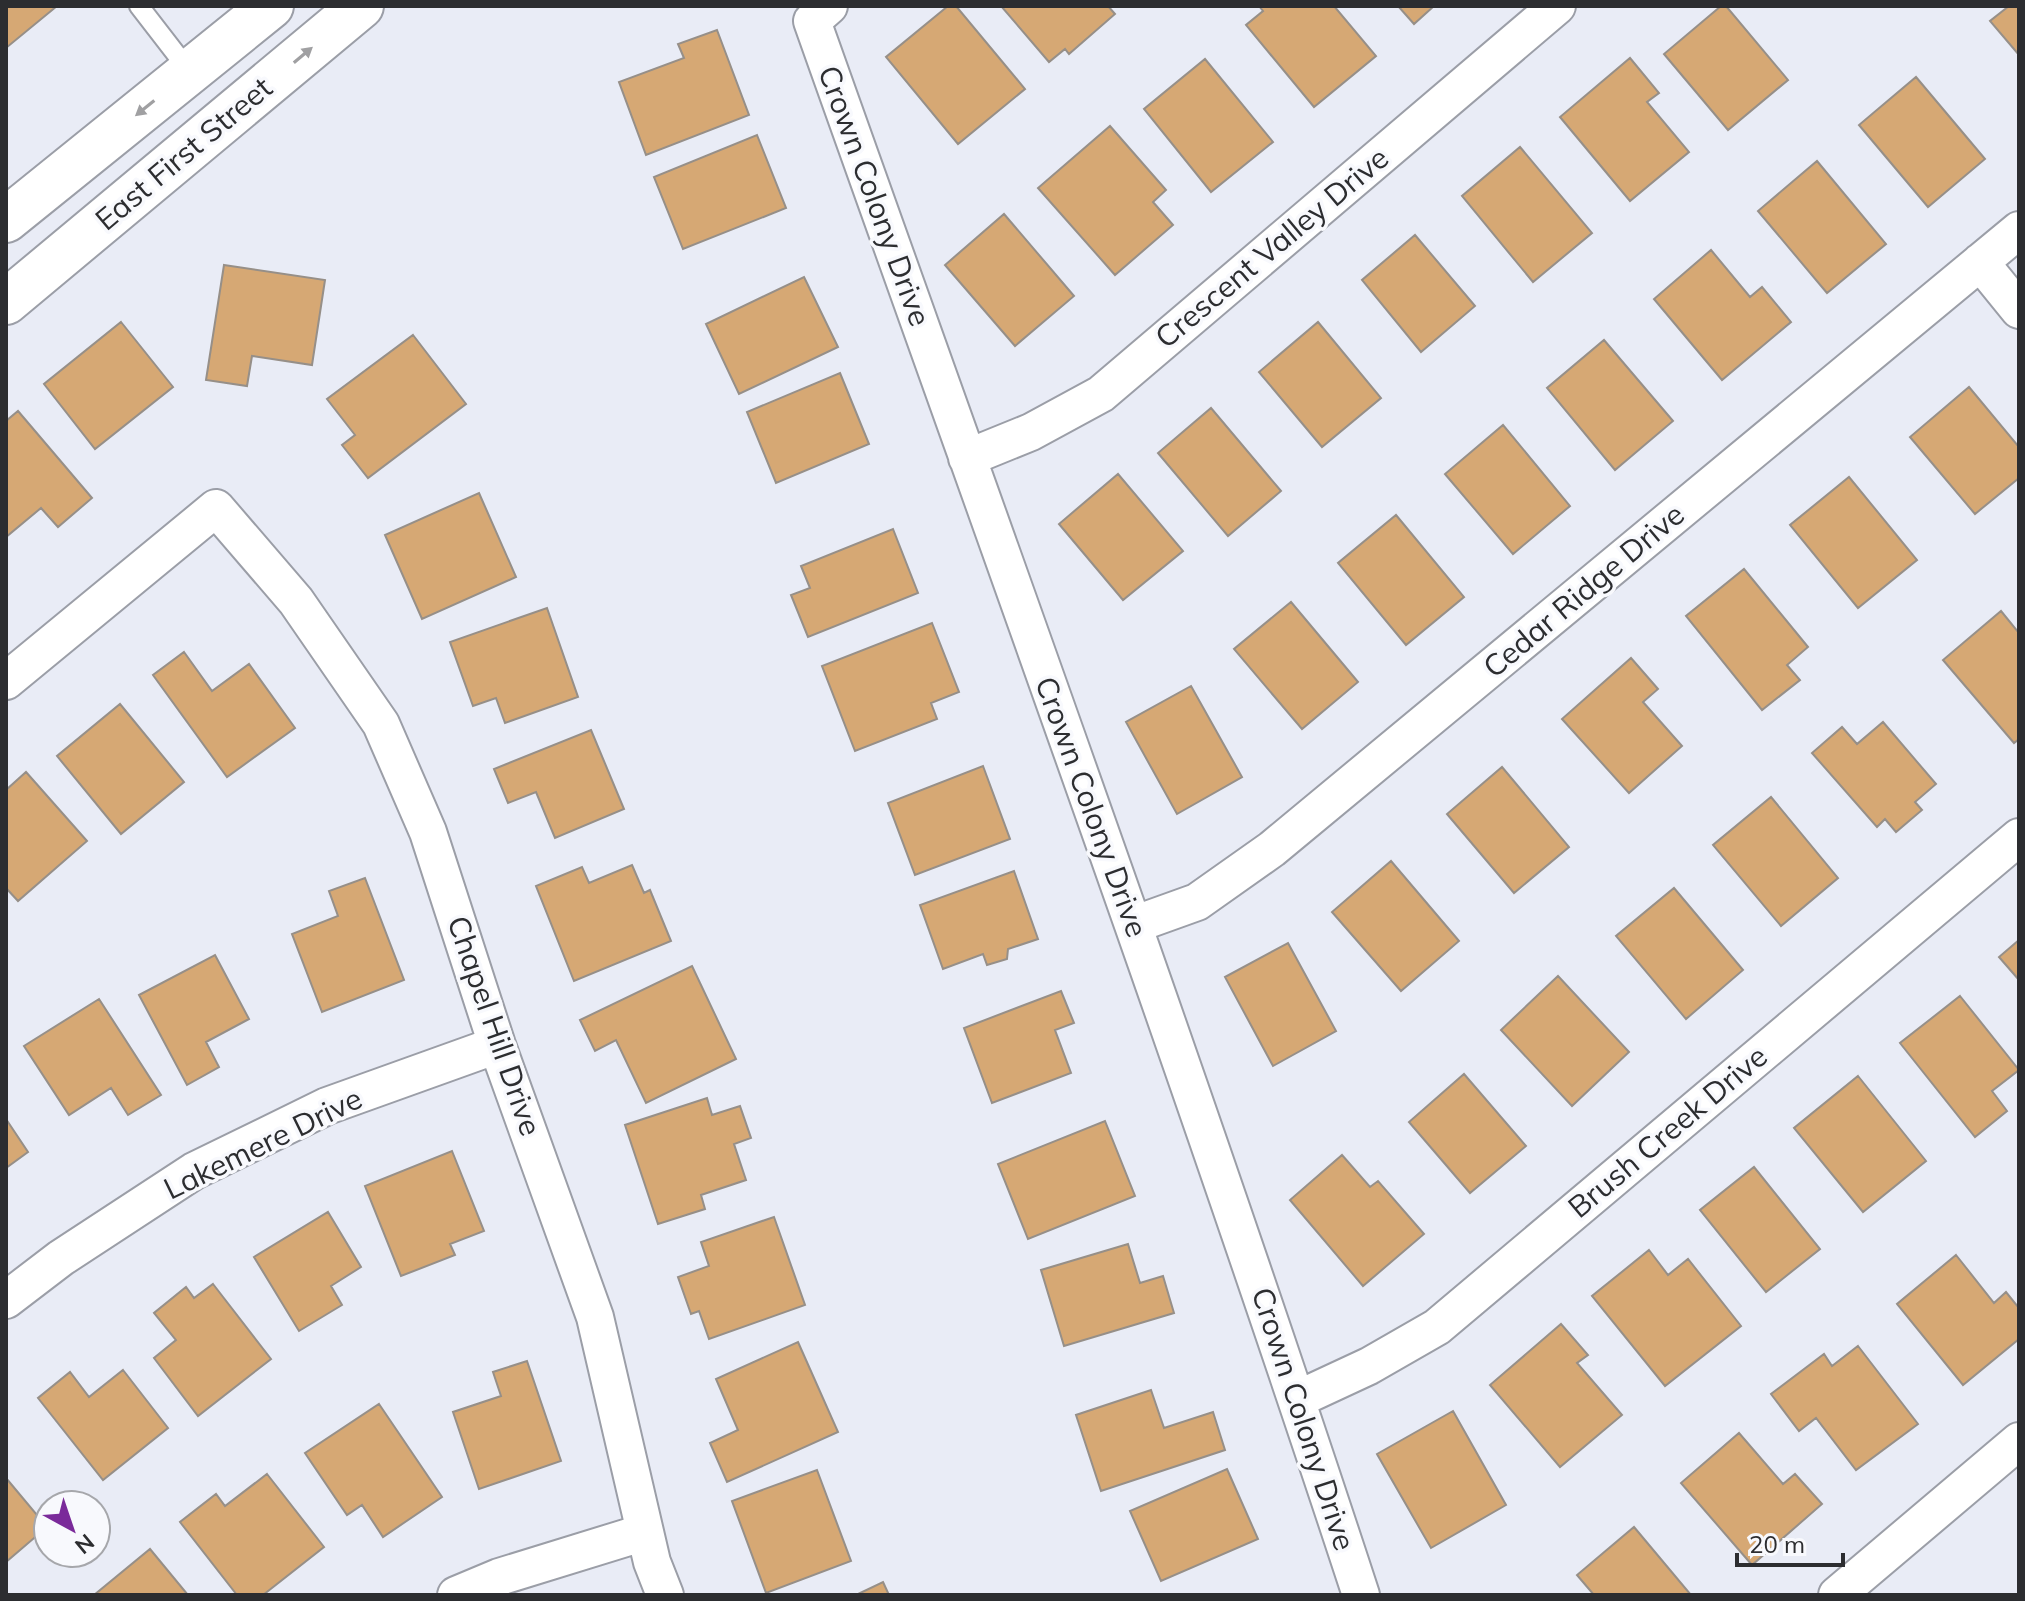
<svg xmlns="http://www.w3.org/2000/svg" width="2025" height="1601" font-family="Mulish,sans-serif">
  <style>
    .building { fill: #d6a874; stroke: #968f88; stroke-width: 2 }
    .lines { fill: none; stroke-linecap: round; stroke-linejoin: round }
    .service-casing { stroke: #9b9ea7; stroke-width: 22 }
    .minor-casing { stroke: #9b9ea7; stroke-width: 40 }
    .secondary-casing { stroke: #9b9ea7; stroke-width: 48 }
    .service { stroke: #fff; stroke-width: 18 }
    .minor { stroke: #fff; stroke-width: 36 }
    .secondary { stroke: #fff; stroke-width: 44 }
    .oneway { fill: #a0a0a2 }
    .labels { text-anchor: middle; stroke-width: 7; stroke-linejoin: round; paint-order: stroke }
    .street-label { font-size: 30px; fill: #2c2d30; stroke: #f8f9fd }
  </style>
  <rect width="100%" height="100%" fill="#e9ecf6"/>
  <path class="building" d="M6,6H57L6,48Z
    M948,6H956L1025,89L958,144L886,57Z
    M1001,6H1108L1115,14L1069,54L1065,49L1049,62Z
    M1259,6H1334L1376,56L1314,107L1246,25L1263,11Z
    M1398,6H1434L1414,24Z
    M1721,6H1726L1788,80L1728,130L1664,54Z
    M2009,6H2019V55L1990,21Z
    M717,30L749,115L646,155L619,82L684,58L678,44Z
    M1630,58L1659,93L1647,102L1689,152L1630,201L1560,117Z
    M1205,59L1273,142L1211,192L1144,109Z
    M1916,77L1985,159L1928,207L1859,125Z
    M1110,126L1166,190L1153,202L1173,225L1115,275L1038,188Z
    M757,135L786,208L683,249L654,177Z
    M1520,147L1592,233L1533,282L1462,196Z
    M1817,161L1886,244L1827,293L1758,211Z
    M1004,214L1074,296L1015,346L945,265Z
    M1415,235L1475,306L1421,352L1362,280Z
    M1711,250L1750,297L1762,287L1791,322L1722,380L1654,299Z
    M224,265L325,280L312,365L252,356L247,386L206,380Z
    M804,277L838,347L739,394L706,324Z
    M121,322L173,387L95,449L44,384Z
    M1318,322L1381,398L1322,447L1259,372Z
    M413,335L466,404L368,478L342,445L355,435L327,399Z
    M1604,340L1673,421L1615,470L1547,388Z
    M840,373L869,444L776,483L747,412Z
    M1969,387L2019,447V478L1975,514L1910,437Z
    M1211,408L1281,491L1228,536L1158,453Z
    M18,411L92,498L58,527L41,508L6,537V421Z
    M1503,425L1570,506L1513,554L1445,474Z
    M1118,474L1183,551L1123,600L1059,524Z
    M1849,477L1917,560L1858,608L1790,525Z
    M479,493L516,577L422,619L385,535Z
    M1396,515L1464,597L1406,645L1338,563Z
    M893,529L918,593L808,637L791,595L810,588L801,566Z
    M1744,569L1808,647L1787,665L1800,680L1762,710L1686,616Z
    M1291,602L1358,682L1302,729L1234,649Z
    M547,608L578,697L505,723L496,698L473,706L450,642Z
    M2001,611L2019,633V739L2014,743L1943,660Z
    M932,623L959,692L931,703L937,719L855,751L822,666Z
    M184,652L212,691L249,664L295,728L227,777L153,675Z
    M1631,658L1658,689L1643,702L1682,746L1629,793L1562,719Z
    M1191,686L1242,777L1177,814L1126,722Z
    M120,704L184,782L121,834L57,756Z
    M1883,722L1936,784L1915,802L1922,810L1896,832L1885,819L1877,827L1812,753L1842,727L1857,744Z
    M591,730L624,809L555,838L536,792L508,803L494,769Z
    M983,766L1010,839L915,875L888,803Z
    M1502,767L1569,847L1514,893L1447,814Z
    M26,772L87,841L18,901L6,888V790Z
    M1771,797L1838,878L1781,926L1713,845Z
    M1391,861L1459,941L1401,991L1332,912Z
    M632,865L644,893L650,890L671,941L574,981L536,886L582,867L589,883Z
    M1014,871L1038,939L1008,949L1007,959L987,965L983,954L943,969L920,905Z
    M365,878L404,980L322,1012L292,934L338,916L329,891Z
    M1674,888L1743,970L1686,1019L1616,936Z
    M2019,940V980L1999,957Z
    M1288,943L1336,1031L1273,1066L1225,977Z
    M215,955L249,1019L206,1042L219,1067L187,1085L139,995Z
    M692,966L736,1059L646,1103L616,1040L595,1051L580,1020Z
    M1558,976L1629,1052L1572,1106L1501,1030Z
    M1061,991L1074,1023L1055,1030L1071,1073L992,1103L964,1028Z
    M1960,996L2019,1070L1992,1091L2007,1111L1975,1137L1900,1043Z
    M99,999L161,1095L128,1115L111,1088L69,1115L24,1046Z
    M1464,1074L1526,1146L1470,1193L1409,1122Z
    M1858,1076L1926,1161L1863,1212L1794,1128Z
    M707,1098L712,1115L740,1106L751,1138L734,1144L746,1180L701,1195L705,1209L658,1224L625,1125Z
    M6,1119L28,1152L6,1168Z
    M1105,1121L1135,1196L1028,1239L998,1164Z
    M452,1151L484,1231L450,1244L455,1255L401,1276L365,1186Z
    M1342,1155L1370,1187L1378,1181L1424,1234L1363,1286L1290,1200Z
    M1754,1167L1820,1249L1766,1292L1700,1210Z
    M328,1212L361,1267L331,1286L342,1305L299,1331L254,1257Z
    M774,1217L805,1305L709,1339L699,1311L691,1314L678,1277L709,1266L701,1242Z
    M1128,1244L1140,1283L1163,1276L1174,1313L1064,1346L1041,1270Z
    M1649,1250L1668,1275L1688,1259L1741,1326L1665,1386L1592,1296Z
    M1956,1255L1994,1303L2006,1292L2019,1308V1339L1963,1385L1897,1304Z
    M213,1284L271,1359L198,1416L154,1358L176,1340L154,1313L186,1287L194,1298Z
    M1561,1324L1588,1355L1577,1363L1622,1415L1560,1467L1490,1385Z
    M798,1342L838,1432L727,1482L710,1443L738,1430L716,1379Z
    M1858,1346L1918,1424L1856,1470L1816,1418L1799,1431L1771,1394L1824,1354L1832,1366Z
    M527,1361L561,1461L479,1489L453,1412L501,1396L493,1372Z
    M123,1370L168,1428L103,1480L38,1398L70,1372L89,1397Z
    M1151,1390L1164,1428L1213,1412L1225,1450L1101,1491L1076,1415Z
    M379,1404L442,1497L383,1537L362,1505L347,1515L305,1453Z
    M1453,1411L1506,1505L1431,1548L1377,1454Z
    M1739,1433L1783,1484L1795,1474L1822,1504L1752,1565L1681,1483Z
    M1227,1469L1258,1539L1161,1581L1130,1511Z
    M817,1470L851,1561L766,1593L732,1501Z
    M267,1474L324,1547L263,1595H237L180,1522L216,1494L225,1506Z
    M6,1478L47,1527L6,1562Z
    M1634,1527L1691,1595H1594L1577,1575Z
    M150,1549L188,1595H94Z
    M883,1582L889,1595H856Z"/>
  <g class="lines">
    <defs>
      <path id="service" d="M139,6L190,72"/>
      <path id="minor" d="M829,6L812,21C998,545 1188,1067 1361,1595
        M1980,262L2019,310
        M967,458L1031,432L1101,394L1557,6
        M6,681L216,508L296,601L381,724L428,832L497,1045L595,1317L652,1562L665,1595
        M1133,925L1197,902L1272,849L2019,230
        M6,1300L61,1258L194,1171L327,1106L497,1045
        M1298,1399L1369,1366L1437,1327L2019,837
        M456,1595L499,1577L645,1532
        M1837,1595L2019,1441"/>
      <path id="secondary" d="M6,220L271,6
        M6,302L361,6"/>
    </defs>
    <use href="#service" class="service-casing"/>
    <use href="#minor" class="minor-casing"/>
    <use href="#secondary" class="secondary-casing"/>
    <use href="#service" class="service"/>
    <use href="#minor" class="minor"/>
    <use href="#secondary" class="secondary"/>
  </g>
  <defs><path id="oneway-solid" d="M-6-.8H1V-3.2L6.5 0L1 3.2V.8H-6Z" transform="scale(2)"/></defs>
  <g class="oneway">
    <use href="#oneway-solid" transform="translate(303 55) rotate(-40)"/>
    <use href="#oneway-solid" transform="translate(145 108) rotate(141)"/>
  </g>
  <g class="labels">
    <g class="street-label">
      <text transform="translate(184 154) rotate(-40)" y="10">East First Street</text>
      <text transform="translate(874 196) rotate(70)" y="10">Crown Colony Drive</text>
      <text transform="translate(1272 248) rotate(-40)" y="10">Crescent Valley Drive</text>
      <text transform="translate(1584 591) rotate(-40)" y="10">Cedar Ridge Drive</text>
      <text transform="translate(1091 807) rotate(70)" y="10">Crown Colony Drive</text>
      <text transform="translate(494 1026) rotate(71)" y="10">Chapel Hill Drive</text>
      <text transform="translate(1668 1132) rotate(-40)" y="10">Brush Creek Drive</text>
      <text transform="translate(263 1144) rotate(-26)" y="10">Lakemere Drive</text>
      <text transform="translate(1303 1419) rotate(72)" y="10">Crown Colony Drive</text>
    </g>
  </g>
  <rect width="2025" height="1601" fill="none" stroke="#2c2d30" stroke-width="16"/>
  <g transform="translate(72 1529) rotate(140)"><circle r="38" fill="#f8f9fd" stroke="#a6a7ab" stroke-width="2"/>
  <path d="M0-6L14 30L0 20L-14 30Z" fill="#7a2a9a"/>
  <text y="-12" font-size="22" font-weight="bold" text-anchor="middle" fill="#2c2d30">N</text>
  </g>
  <path d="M1737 1553v12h106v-12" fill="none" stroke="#2c2d30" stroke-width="4"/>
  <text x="1749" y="1553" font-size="24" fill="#2c2d30" stroke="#f8f9fd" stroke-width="6" paint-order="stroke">20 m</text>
</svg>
